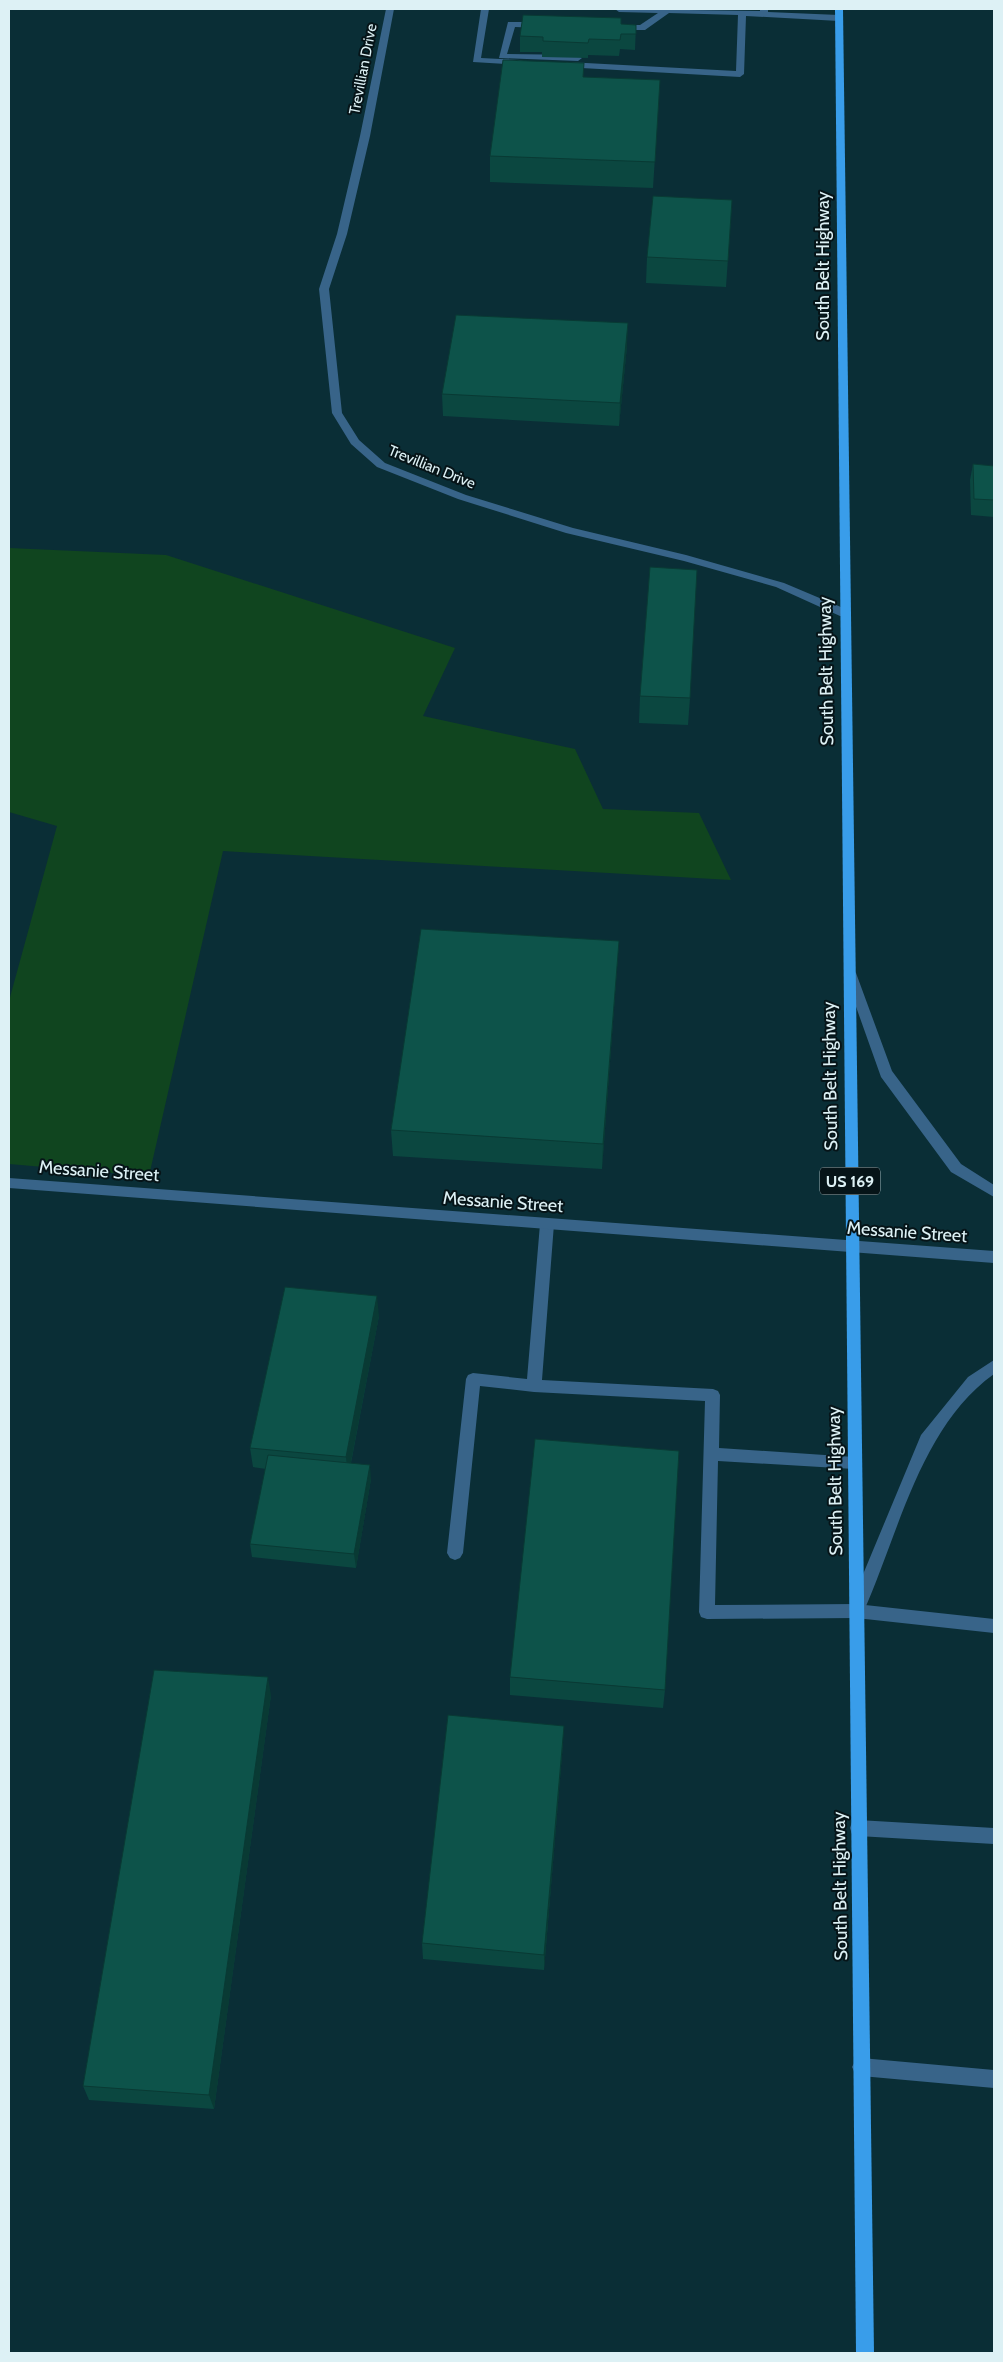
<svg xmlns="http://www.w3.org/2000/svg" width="1003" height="2362" font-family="Cabin,sans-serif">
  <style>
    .green { fill: #10451f }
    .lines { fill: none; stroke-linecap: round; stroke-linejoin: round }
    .service { fill: #386489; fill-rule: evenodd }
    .minor { fill: #386489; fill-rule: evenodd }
    .tertiary { fill: #386489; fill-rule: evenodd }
    .primary { fill: #399dea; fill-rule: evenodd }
    .wall { fill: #0b4740 }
    .shaded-wall { fill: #093a34 }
    .building { fill: #0d534a; stroke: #093a34 }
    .labels { text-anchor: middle; stroke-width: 4; stroke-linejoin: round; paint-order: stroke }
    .far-street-label { font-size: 15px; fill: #ddf1f5; stroke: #061418 }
    .shield { fill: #061418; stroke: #9cafb3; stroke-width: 1 }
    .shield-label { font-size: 16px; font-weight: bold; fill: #ddf1f5 }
    .street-label { font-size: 18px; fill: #ddf1f5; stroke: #061418 }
  </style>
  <rect width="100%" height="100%" fill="#0a2e36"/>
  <path class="green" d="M9,548L166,555L455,648L423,716L575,749L603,809L699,813L731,880L223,851L149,1176L9,1164V1001L57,826L9,812Z"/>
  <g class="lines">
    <path class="service" d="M481,9H489L481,58L520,60L523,61V65L473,62Z
      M615,9L760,11V9H768V12L839,15L843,18L839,21L746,16L744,74L740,77L564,67L563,65L567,62L736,71L738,15L669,13L645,30H620L616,27L617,25H640L658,13L619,12Z
      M508,22H541L545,25L541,28L515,27L507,54L578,55L582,58L578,61L499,58Z
      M547,1218L552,1220L554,1224L542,1380L713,1389L718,1391L720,1395L719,1448L854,1457L859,1458L862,1463L859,1468L854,1469L718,1461L715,1605L856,1604L994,1619V1633L856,1618L707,1619L701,1617L699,1612L705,1401L534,1392L480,1386L463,1553L460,1558L455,1560L450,1558L447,1553L466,1379L468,1375L473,1373L527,1379L540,1224L542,1220Z
      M858,1820L994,1828V1844L858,1836L852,1834L850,1828L852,1822Z"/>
    <path class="minor" d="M386,9H394L370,136L347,234L329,289L342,413L359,440L385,463L466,495L573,528L686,555L784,583L848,610V616H840L776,587L684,561L566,533L458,499L377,467L351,444L332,413L319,289L337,234L360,136Z
      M861,2058L994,2070V2088L861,2076L855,2073L852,2067L855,2061Z"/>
    <path class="tertiary" d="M850,968L856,973L892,1071L961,1164L994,1185V1197L951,1172L881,1077L844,973Z
      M9,1178L994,1251V1263L9,1188Z
      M994,1360V1374C920,1427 899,1533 863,1613L857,1615L851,1613L849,1608L921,1435L968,1377Z"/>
    <path class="primary" d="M835,9H843L874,2353H856Z"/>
  </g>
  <path class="wall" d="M621,24L636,25L635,50L620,49L619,56L588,55V58L542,57V52H520V36Z
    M584,77L660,80L653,188L490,182V156Z
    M732,200L726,287L646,283L647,257Z
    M627,346L619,426L443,416L442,394Z
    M973,464L994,466V517L971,515L970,480Z
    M640,696L690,698L688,725L639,723Z
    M619,941L602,1169L393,1156L391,1130Z
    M379,1316L351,1463L371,1479L356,1568L252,1557L250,1544L266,1469L253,1467L250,1448Z
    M510,1677L665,1690L663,1708L510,1695Z
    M271,1695L214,2109L89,2100L83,2086Z
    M563,1743L544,1970L423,1959L422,1943Z"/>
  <path class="shaded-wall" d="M628,323L627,346L619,426L620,403Z
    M619,941L617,968L602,1169L603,1144Z
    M377,1296L379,1316L348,1477L346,1457Z
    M370,1465L371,1479L356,1568L354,1554Z
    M268,1677L271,1695L214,2109L209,2095Z
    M564,1726L563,1743L544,1970V1955Z"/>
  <path class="building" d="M523,15L621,18V24L636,25V34H621L620,40L589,39L588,43L543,41V37L520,36Z
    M503,60L584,63L583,77L660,80L655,162L490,156Z
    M653,196L732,200L728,261L647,257Z
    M456,315L628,323L620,403L442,394Z
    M973,464L994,466V500L974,499Z
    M650,567L697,570L690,698L640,696Z
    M421,929L619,941L603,1144L391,1130Z
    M285,1287L377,1296L346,1457L250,1448Z
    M535,1439L679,1451L665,1690L510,1677Z
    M268,1455L370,1465L354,1554L250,1544Z
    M154,1670L268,1677L209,2095L83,2086Z
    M448,1715L564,1726L544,1955L422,1943Z"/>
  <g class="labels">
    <g class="far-street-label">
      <text transform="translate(363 69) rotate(-79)" y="5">Trevillian Drive</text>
      <text transform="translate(432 467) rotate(22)" y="5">Trevillian Drive</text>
    </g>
    <rect class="shield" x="820" y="1167.5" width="60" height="27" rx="4"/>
    <g class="shield-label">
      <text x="850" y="1187">US 169</text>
    </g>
    <g class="street-label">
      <text transform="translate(823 266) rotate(-90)" y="6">South Belt Highway</text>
      <text transform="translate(826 671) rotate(-91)" y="6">South Belt Highway</text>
      <text transform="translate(830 1076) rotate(-91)" y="6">South Belt Highway</text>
      <text transform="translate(99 1171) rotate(4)" y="6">Messanie Street</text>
      <text transform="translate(503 1202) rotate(4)" y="6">Messanie Street</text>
      <text transform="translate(907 1232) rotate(4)" y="6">Messanie Street</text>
      <text transform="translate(835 1481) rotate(-91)" y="6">South Belt Highway</text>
      <text transform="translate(840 1886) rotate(-91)" y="6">South Belt Highway</text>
    </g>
  </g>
  <rect width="1003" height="2362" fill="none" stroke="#ddf1f5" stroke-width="20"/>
</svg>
